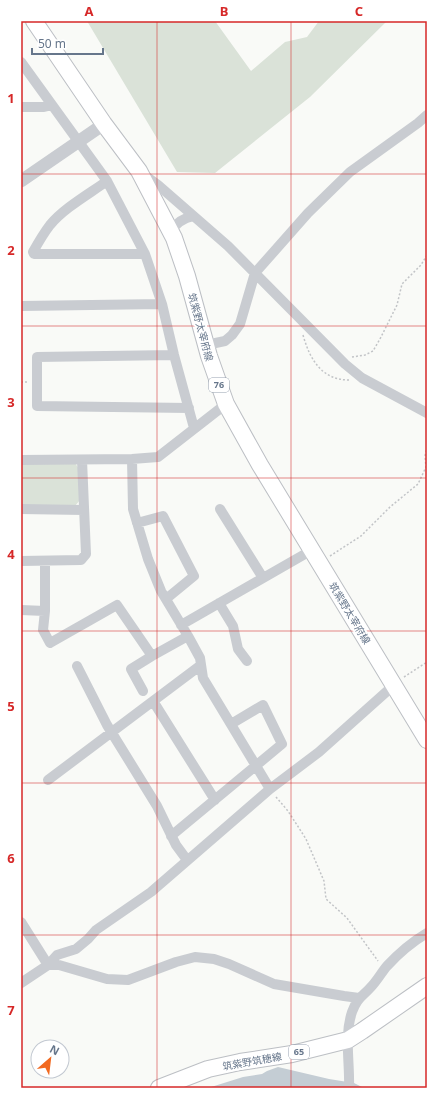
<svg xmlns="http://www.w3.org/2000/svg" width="448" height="1109" font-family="'Noto Sans','Noto Sans JP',sans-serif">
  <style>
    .green { fill: #dae2d8 }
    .water { fill: #c4cdd4 }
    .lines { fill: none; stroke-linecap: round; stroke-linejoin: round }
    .primary-casing { stroke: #bcbfc4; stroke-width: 18 }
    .path { stroke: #c2c4c7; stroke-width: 1.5; stroke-dasharray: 2 2; stroke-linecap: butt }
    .minor { stroke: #c9ccd1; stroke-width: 10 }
    .tertiary { stroke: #c9ccd1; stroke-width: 13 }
    .primary { stroke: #fff; stroke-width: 16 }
    .grid { fill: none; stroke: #d62828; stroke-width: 1; stroke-opacity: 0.55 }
    .labels { text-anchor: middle; stroke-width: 4; stroke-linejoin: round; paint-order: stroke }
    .shield { fill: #fff; stroke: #949fae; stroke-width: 1 }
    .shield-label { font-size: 9px; font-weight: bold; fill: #66768b }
    .street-label { font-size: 10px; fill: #66768b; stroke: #fff }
    .neatline { fill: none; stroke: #d62828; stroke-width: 1.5 }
    .grid-label { font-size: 13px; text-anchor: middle; font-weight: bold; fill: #d62828 }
  </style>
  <rect width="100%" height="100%" fill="#f9faf7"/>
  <path class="green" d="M87,21H215L251,71L285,42L307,37L319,21H387L310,97L215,173L177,172Z
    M21,463H75L79,469L80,500L75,506L21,505Z"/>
  <path class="water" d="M278,1067L329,1079L354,1083L364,1088H208L243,1077L262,1074L267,1071Z"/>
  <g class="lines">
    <defs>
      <path id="primary" d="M34,21L104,124L139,171L174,238L187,276L209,356L226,404L260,465L427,740
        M159,1088L208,1069L240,1062L292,1054L348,1040L362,1031L427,986"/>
    </defs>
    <use href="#primary" class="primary-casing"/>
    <path class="path" d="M303,335C310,360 322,380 349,380
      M352,357L365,355L373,351L380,339L397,305L402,284L421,265L427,255
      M21,382H27
      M330,556L361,536L390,507L418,484L426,467L425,456L427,447
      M404,677L427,662
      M276,797L288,811L306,839L324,881L326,899L347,918L378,961"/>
    <path class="minor" d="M21,62L107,181L145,254L162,304L174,355L194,428
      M21,107H44L52,105
      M143,174L158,185L228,246L345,364L362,378L427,413
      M107,181C89,194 64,208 50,225C43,234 38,243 33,252L34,254H145
      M170,232C176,223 183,218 193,216
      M21,306L162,304
      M206,345L225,341L232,335L240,324L255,273L308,213L350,172L418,123L427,115
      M174,355L37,357V406L189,408
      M132,459L133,509L148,559L161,591L188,636L200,658L203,678L270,789
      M21,460L132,459L158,457L226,404
      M21,509L84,510
      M220,509L263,578
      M137,523L163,516L194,576L166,599
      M21,561L81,560L86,554L82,460
      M219,603L233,626L238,649L247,661
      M21,610L45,611V561
      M45,611L43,630L50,643L117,605L152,656
      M181,625L312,550
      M77,666L107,725L157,806L176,845L187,860
      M143,691L131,669L152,656L188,636
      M153,701L215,800
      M48,780L201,665
      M171,836L282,744L263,705L231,724
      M21,922L48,965
      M48,965H59L107,979L128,980L176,962L195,957L214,959L229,964L274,984L344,996L359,998
      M21,983L48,965L57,955L76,949L88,939L96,930L151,892L270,789L319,752L394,685
      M349,1088C350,1063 344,1036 352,1012C357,998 362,997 370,988C377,981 381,973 387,966C399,953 412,942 427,933"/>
    <path class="tertiary" d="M21,181L104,124"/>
    <use href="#primary" class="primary"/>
  </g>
  <path class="grid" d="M157,21V1088M291,21V1088M21,174H427M21,326H427M21,478H427M21,631H427M21,783H427M21,935H427"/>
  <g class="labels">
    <g class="shield">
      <rect x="209" y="378" width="20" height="14" rx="3"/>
      <rect x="289" y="1045" width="20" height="14" rx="3"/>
    </g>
    <g class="shield-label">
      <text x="219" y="388">76</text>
      <text x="299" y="1055">65</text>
    </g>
    <g class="street-label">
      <text transform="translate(201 327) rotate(75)" y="4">筑紫野太宰府線</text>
      <text transform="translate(350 613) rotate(59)" y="4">筑紫野太宰府線</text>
      <text transform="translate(252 1061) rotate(-10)" y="4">筑紫野筑穂線</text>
    </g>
  </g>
  <rect width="448" height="1109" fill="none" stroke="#ffffff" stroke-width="44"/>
  <g transform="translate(50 1059) rotate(28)"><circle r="19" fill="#ffffff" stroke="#c2c8d1"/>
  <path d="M0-3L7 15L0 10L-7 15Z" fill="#f2691f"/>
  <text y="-6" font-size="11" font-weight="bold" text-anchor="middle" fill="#66768b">N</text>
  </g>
  <path d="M32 48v6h71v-6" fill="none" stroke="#66768b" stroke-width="2"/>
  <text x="38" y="48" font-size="12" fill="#66768b" stroke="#ffffff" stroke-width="3" paint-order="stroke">50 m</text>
  <rect x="22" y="22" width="404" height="1065" class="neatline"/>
  <g class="grid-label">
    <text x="89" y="16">A</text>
    <text x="224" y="16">B</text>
    <text x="359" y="16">C</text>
    <text x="11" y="103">1</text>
    <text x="11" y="255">2</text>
    <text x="11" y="407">3</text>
    <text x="11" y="559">4</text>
    <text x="11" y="711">5</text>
    <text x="11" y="863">6</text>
    <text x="11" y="1015">7</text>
  </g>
</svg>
